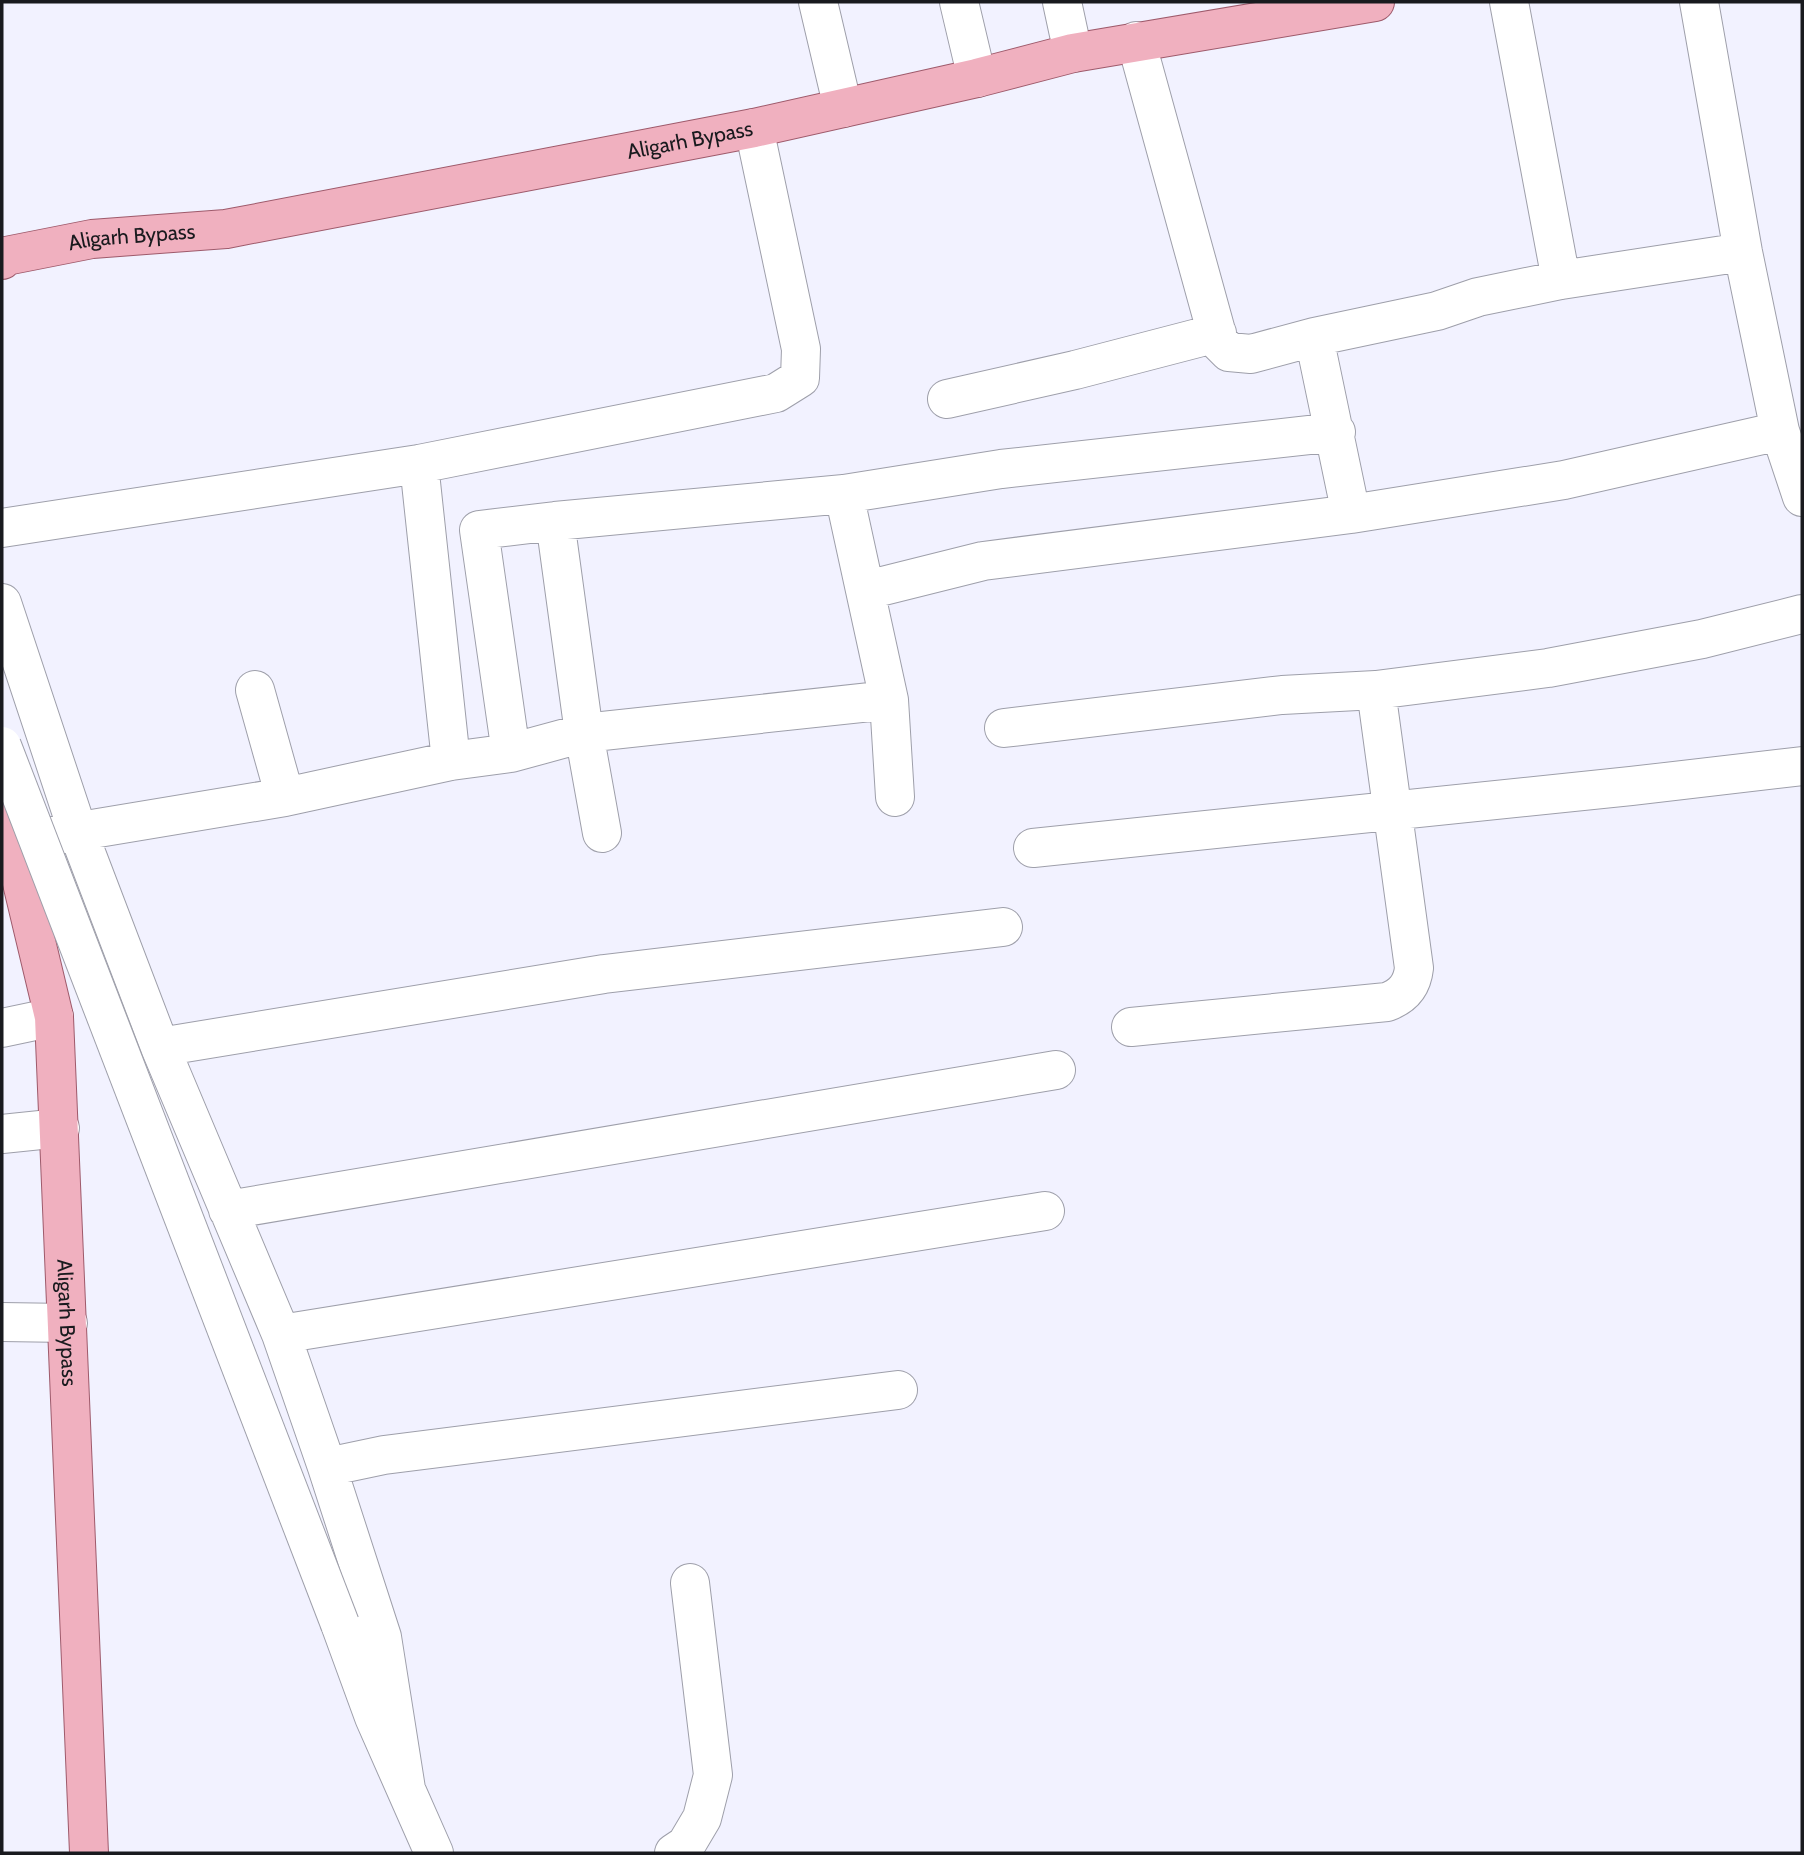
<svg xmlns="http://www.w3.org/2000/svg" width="1804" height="1855" font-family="Cabin,sans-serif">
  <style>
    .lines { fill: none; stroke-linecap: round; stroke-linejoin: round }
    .minor-casing { stroke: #9e9faa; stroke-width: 40 }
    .major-casing { stroke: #9e5a6b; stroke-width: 40 }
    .minor { stroke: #fff; stroke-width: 38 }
    .major { stroke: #f0b0bf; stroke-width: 38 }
    .minor-bridge-casing { stroke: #9e9faa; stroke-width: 40; stroke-linecap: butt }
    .minor-bridge { stroke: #fff; stroke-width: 38 }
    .labels { text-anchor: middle; stroke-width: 5; stroke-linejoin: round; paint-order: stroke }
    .street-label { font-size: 21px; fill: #191a1e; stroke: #fff }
  </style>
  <rect width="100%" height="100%" fill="#f2f2ff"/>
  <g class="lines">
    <defs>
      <path id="minor" d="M818,2L843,108
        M959,2L977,78
        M1062,2L1073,53
        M1509,2L1561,280
        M1136,41L1219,342L1229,352L1251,354L1314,337L1437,311L1478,297L1561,280L1743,252
        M1314,337L1351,514
        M947,399L1075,370L1217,333
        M1780,431L1802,497
        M419,464L451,761
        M844,494L889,700L895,797
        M555,521L584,733L602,833
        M2,528L419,464L776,393L800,378L801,349L754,128
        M867,590L983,561L1351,514L1564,480L1780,431L1743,252L1699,2
        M2,603L78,832L160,1047L281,1334L327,1467L382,1637L406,1789
        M255,690L285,797
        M1004,728L1282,695L1376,690L1548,668L1702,639L1802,614
        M511,753L584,733L889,700
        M14,842L285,797L451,761L511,753L479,530L555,521L844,494L1001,469L1336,432
        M1033,848L1631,786L1802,766
        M1131,1027L1387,1002C1403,996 1412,986 1414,968L1376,690
        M2,1028L54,1017
        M160,1047L604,974L1003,927
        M2,1134L60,1128
        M228,1210L1056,1070
        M2,1322L68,1323
        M281,1334L1045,1211
        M327,1467L384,1455L898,1390
        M340,1624L374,1717L434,1853
        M674,1853L686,1845L702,1818L713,1775L690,1583"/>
      <g id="major">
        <path id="s1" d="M2,260L6,256L92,239L226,229L754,128L977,78L1073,53L1375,2"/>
        <path id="s2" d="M2,799L54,1017L89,1853"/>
      </g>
    </defs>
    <use href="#minor" class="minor-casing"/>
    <use href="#major" class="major-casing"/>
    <use href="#minor" class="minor"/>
    <use href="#major" class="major"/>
    <defs>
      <path id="minor-bridge" d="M2,746L340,1624"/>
    </defs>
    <use href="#minor-bridge" class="minor-bridge-casing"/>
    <use href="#minor-bridge" class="minor-bridge"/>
  </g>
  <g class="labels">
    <g class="street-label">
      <text dy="7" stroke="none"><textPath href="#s1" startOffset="700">Aligarh Bypass</textPath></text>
      <text dy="7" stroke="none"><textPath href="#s1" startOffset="133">Aligarh Bypass</textPath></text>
      <text dy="7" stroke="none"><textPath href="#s2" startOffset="530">Aligarh Bypass</textPath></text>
    </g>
  </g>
  <rect width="1804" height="1855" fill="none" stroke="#191a1e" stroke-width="7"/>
</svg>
